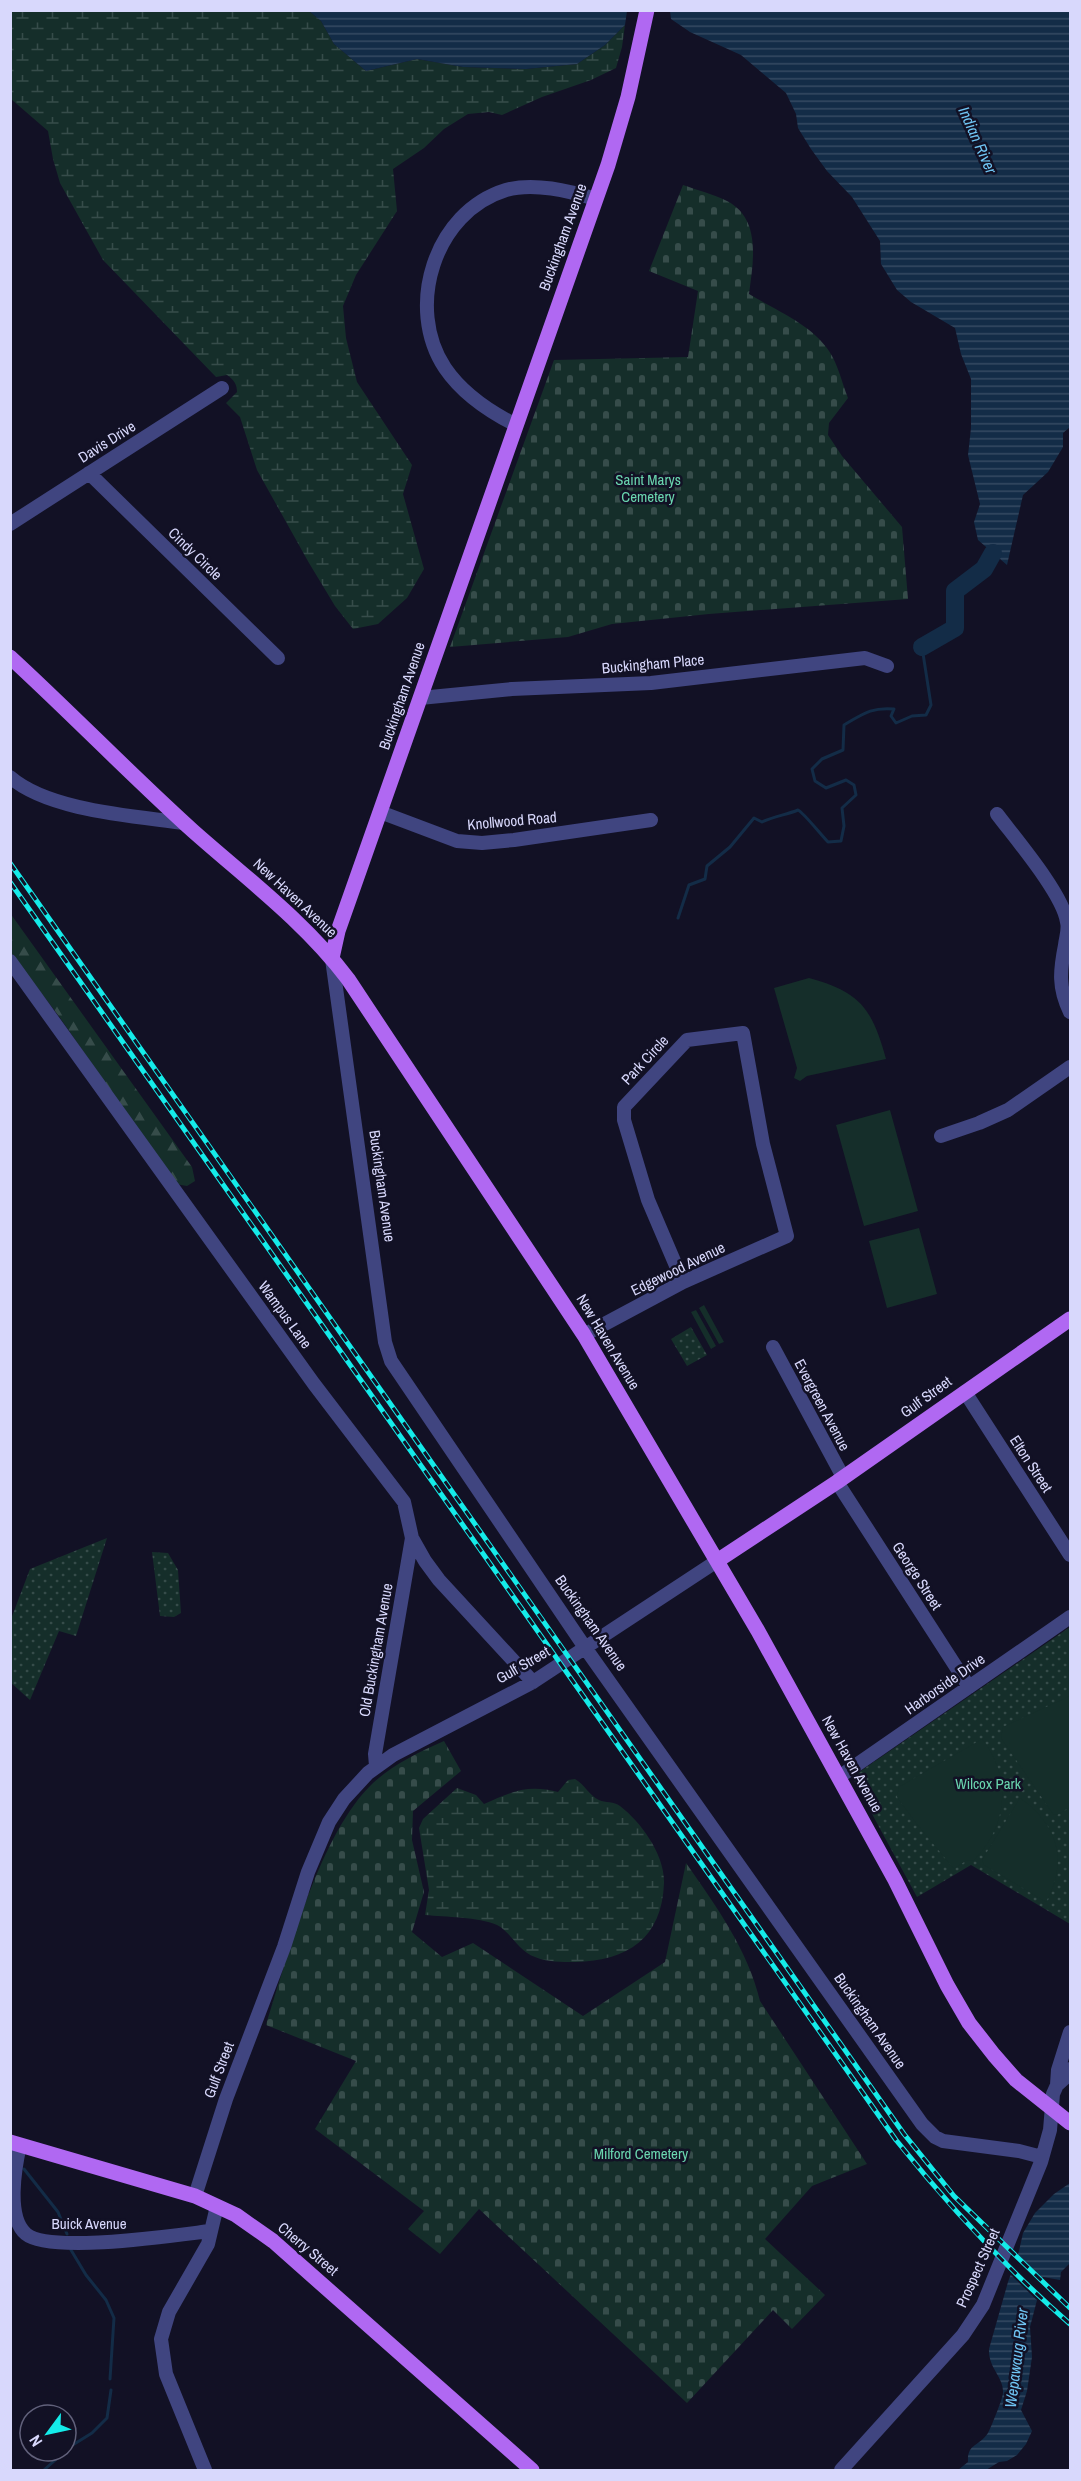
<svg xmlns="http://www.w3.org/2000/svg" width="1081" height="2481" font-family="'Archivo Narrow',sans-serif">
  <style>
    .grass { fill: url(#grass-dots) }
    .forest { fill: url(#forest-firs) }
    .wetland { fill: url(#wetland-marsh) }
    .cemetery { fill: url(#cemetery-stones) }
    .pitch { fill: #152e2a }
    .water { fill: url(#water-rules) }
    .pier { fill: #121125 }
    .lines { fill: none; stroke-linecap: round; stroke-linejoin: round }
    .stream { stroke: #132c47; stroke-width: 3 }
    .river { stroke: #132c47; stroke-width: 18 }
    .minor { stroke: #404580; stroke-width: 14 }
    .major { stroke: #b068f2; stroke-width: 15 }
    .rail-casing { stroke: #14ebe9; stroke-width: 5 }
    .rail { stroke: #121125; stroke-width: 3; stroke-dasharray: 9; stroke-linecap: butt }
    .labels { text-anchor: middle; stroke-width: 5; stroke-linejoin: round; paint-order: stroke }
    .street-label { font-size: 15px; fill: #d8d8fc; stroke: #121125 }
    .park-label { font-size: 15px; fill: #6ad6af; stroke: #121125 }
    .water-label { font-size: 16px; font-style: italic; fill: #6fc4f3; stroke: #121125 }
  </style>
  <defs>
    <pattern id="grass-dots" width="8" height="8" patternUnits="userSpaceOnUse" patternTransform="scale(1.5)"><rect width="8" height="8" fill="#152e2a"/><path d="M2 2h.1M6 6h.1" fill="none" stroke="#364c4a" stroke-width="1.8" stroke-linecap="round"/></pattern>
    <pattern id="forest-firs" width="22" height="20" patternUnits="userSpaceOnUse" patternTransform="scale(1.5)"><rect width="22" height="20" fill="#152e2a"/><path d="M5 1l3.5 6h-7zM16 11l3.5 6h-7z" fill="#364c4a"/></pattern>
    <pattern id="wetland-marsh" width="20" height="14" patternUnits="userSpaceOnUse" patternTransform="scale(1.5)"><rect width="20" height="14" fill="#152e2a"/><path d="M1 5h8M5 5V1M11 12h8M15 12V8" fill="none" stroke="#364c4a"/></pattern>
    <pattern id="cemetery-stones" width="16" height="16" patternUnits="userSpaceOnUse" patternTransform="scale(1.5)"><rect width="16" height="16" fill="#152e2a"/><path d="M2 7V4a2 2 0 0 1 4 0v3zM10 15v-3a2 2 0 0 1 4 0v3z" fill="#364c4a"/></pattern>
    <pattern id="water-rules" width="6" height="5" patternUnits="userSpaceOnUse" patternTransform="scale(1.5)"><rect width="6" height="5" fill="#132c47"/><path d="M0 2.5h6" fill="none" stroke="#354a62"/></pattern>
  </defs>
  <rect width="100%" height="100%" fill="#121125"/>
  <path class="grass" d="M691,1327L707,1355L687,1366L671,1339Z
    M107,1538L76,1636L59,1631L30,1700L10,1682L11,1619L30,1569Z
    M152,1552L168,1553L178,1570L181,1613L174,1617L160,1616Z
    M1070,1627V1924L971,1865L917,1897L852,1777Z"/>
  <path class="forest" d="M10,913L192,1167L195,1181L187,1186L176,1184L58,1015L11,953Z"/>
  <path class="wetland" d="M10,11H309L321,21L334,44L366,71L417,59L463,67L526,69L577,64L605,45L625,25L622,47L616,68L591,80L542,97L502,115L489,112L468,114L444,129L424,148L393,169L397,211L356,275L343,306L346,338L357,382L412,465L403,494L424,569L407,598L378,624L353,629L335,606L309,563L257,470L240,417L226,403L237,392C237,384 234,380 227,375L216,377L103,260L60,183L53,159L48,131L11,99Z
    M575,1779C584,1784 590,1796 599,1800C605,1803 614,1801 620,1806C641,1822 665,1855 664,1883C662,1938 628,1961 575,1962C562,1962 547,1962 535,1957C518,1951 511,1932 497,1925C478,1917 446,1917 425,1915L429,1890L419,1828L423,1819L457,1788L476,1795L484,1804C511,1792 527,1784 558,1792L568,1780Z"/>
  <path class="cemetery" d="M683,185C697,190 713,194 727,201C762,219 753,263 749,294C775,310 811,324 829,351C838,364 842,383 848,398L829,423L828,435L842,456L902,527L908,599L709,614L612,624L568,637L450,647L554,360L688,357L698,291L649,271Z
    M444,1741L461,1771L413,1811L412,1840L424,1892L412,1932L442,1957L473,1943L583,2016L665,1962L686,1863C716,1906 748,1950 760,2001L867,2164L812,2186L765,2239L825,2295L792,2329L773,2310L687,2403L479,2209L440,2254L408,2229L424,2211L315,2129L356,2061L266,2025C288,1955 320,1833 373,1783C394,1764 419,1752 444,1741Z"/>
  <path class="pitch" d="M809,978C860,992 872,1008 886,1059L807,1076L800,1081L794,1078L797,1068L774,988Z
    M890,1110L918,1211L864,1226L836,1125Z
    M919,1228L937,1294L887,1308L869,1241Z
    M704,1305L724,1342L719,1344L699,1308Z
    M696,1310L716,1346L711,1349L691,1312Z
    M1070,1696V1807L1057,1815L1053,1814L1001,1738L1003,1727Z
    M982,1739C1012,1777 1008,1827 973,1861L967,1860L954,1869L916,1823L897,1797L899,1787Z
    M1020,1798C1057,1824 1069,1860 1046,1902L984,1865L982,1860Z"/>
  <path class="water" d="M309,11H627L625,25L605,45L577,64L526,69L463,67L417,59L366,71L334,44L321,21Z
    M670,11H1070V427L1063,433V447L1048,472L1023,495L1007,565L978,540L974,522L980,504L968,455L971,428V379L961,354L955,328L911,302L897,290L881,264L880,241L852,197L827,171L811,149L798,128L796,114L786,93L741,55L690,32L671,19Z
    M1070,2183V2263L1061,2272L1060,2280L1043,2277L1030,2327L1032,2357L1027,2391L1021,2410L1032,2431L1026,2444L1017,2455L1007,2461L999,2462L986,2470H958L968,2462C967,2443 979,2447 988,2433C990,2430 1003,2398 1003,2393C1004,2377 988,2368 989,2349L1008,2282L1019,2251L1023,2233L1035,2213L1054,2194Z"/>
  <path class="pier" d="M1015,2253L1045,2282L1039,2302L1008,2272Z"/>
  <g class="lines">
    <path class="stream" d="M678,918L689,885L705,879L707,866L730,847L754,818L762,822C774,816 786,815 798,810C804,813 821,835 828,842L841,841L844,826L842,808L856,795L854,785L846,780L826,788L815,781L812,769L822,759L843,750L844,725C863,714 871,707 894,709L891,716L896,723L912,716L926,715L931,705L922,647
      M24,2169L58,2212L67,2234
      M71,2250L86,2275L106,2300L114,2318L110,2379
      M44,2470L71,2446L92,2433L107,2418L111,2390"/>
    <path class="river" d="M922,647L955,628V591L984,569L993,553"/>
    <path class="minor" d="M516,425C490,412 462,393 445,368C405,308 434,212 506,190C534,182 569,191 596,199
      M89,473L278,658
      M10,524L222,388
      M420,698L512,689L651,683L865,658L887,666
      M10,777C49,811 135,816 184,823
      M380,812L457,841L482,843L514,840L651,820
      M997,814C1015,838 1063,894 1067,922C1069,929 1066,937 1065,945C1060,970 1058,988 1070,1012
      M332,959L385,1342L391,1361L586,1649L922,2124L935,2137L943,2141L1019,2151L1042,2157
      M10,961L314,1384L404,1502L412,1538L425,1561L439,1580L533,1682
      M941,1136L979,1123L1008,1110L1070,1067
      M584,1335L683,1282L787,1236L763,1144L743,1033L687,1040L624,1107V1120L648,1200L683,1282
      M773,1347L843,1477
      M965,1392L1070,1555
      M837,1482L969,1687
      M376,1766L375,1754L412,1538
      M839,1777L1070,1617
      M1057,2085L1067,2076L1070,2069
      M20,2145C15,2167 6,2217 26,2234C50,2254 177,2235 210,2231
      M195,2196L226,2099L284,1947L308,1872L329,1822L344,1799L368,1773L393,1755L533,1682L717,1561
      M205,2470L166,2374L161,2339L169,2312L208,2244L217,2206
      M841,2470L963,2335L983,2305L1041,2162L1050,2130L1053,2094L1057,2085L1058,2070L1070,2032"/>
    <path class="major" d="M10,657C72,714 131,775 193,831C246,878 305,922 348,979L584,1335L758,1631L895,1880L947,1985L969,2023L994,2055L1016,2080L1070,2123
      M332,958L338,931L608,165L628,97L647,10
      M717,1561L837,1482L1070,1319
      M10,2142L195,2196L236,2215L273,2241L532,2470"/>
    <defs>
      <path id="rail" d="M10,863L904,2134L954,2196L1070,2308
        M10,882L896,2140C949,2206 1006,2268 1070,2324"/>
    </defs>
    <use href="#rail" class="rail-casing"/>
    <use href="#rail" class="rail"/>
  </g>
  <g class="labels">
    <g class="street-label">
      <text transform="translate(563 237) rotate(-70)" y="5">Buckingham Avenue</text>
      <text transform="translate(107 442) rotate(-32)" y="5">Davis Drive</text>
      <text transform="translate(195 554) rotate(44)" y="5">Cindy Circle</text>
      <text transform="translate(653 664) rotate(-5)" y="5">Buckingham Place</text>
      <text transform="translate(402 696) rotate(-71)" y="5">Buckingham Avenue</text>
      <text transform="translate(512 821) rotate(-5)" y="5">Knollwood Road</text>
      <text transform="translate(295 898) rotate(43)" y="5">New Haven Avenue</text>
      <text transform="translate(645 1060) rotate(-47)" y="5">Park Circle</text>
      <text transform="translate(382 1186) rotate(82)" y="5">Buckingham Avenue</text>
      <text transform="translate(678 1269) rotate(-26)" y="5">Edgewood Avenue</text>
      <text transform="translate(285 1315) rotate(54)" y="5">Wampus Lane</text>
      <text transform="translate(608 1342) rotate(59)" y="5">New Haven Avenue</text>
      <text transform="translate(926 1397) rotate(-36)" y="5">Gulf Street</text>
      <text transform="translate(822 1405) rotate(62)" y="5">Evergreen Avenue</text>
      <text transform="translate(1031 1464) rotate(57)" y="5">Elton Street</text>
      <text transform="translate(917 1576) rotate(57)" y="5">George Street</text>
      <text transform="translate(591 1623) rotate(55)" y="5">Buckingham Avenue</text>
      <text transform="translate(376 1650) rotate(-80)" y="5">Old Buckingham Avenue</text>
      <text transform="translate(523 1665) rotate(-30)" y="5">Gulf Street</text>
      <text transform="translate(945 1684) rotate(-35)" y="5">Harborside Drive</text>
      <text transform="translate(852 1764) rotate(61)" y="5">New Haven Avenue</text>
      <text transform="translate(870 2021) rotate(55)" y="5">Buckingham Avenue</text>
      <text transform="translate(219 2070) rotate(-69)" y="5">Gulf Street</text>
      <text x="89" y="2229">Buick Avenue</text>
      <text transform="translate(308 2249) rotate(40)" y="5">Cherry Street</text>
      <text transform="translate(978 2268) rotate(-66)" y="5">Prospect Street</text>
    </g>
    <g class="park-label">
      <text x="648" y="485">Saint Marys<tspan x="648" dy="17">Cemetery</tspan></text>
      <text x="988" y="1789">Wilcox Park</text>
      <text x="641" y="2159">Milford Cemetery</text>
    </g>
    <g class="water-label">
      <text transform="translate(978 140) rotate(66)" y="6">Indian River</text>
      <text transform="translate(1016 2358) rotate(-83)" y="6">Wepawaug River</text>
    </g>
  </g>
  <rect width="1081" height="2481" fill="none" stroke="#d8d8fc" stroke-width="24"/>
  <g transform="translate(48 2433) rotate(237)"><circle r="28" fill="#121125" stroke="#61617b" stroke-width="1.5"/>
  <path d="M0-4.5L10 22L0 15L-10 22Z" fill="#14ebe9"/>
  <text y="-9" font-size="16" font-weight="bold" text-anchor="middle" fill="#d8d8fc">N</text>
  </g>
</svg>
